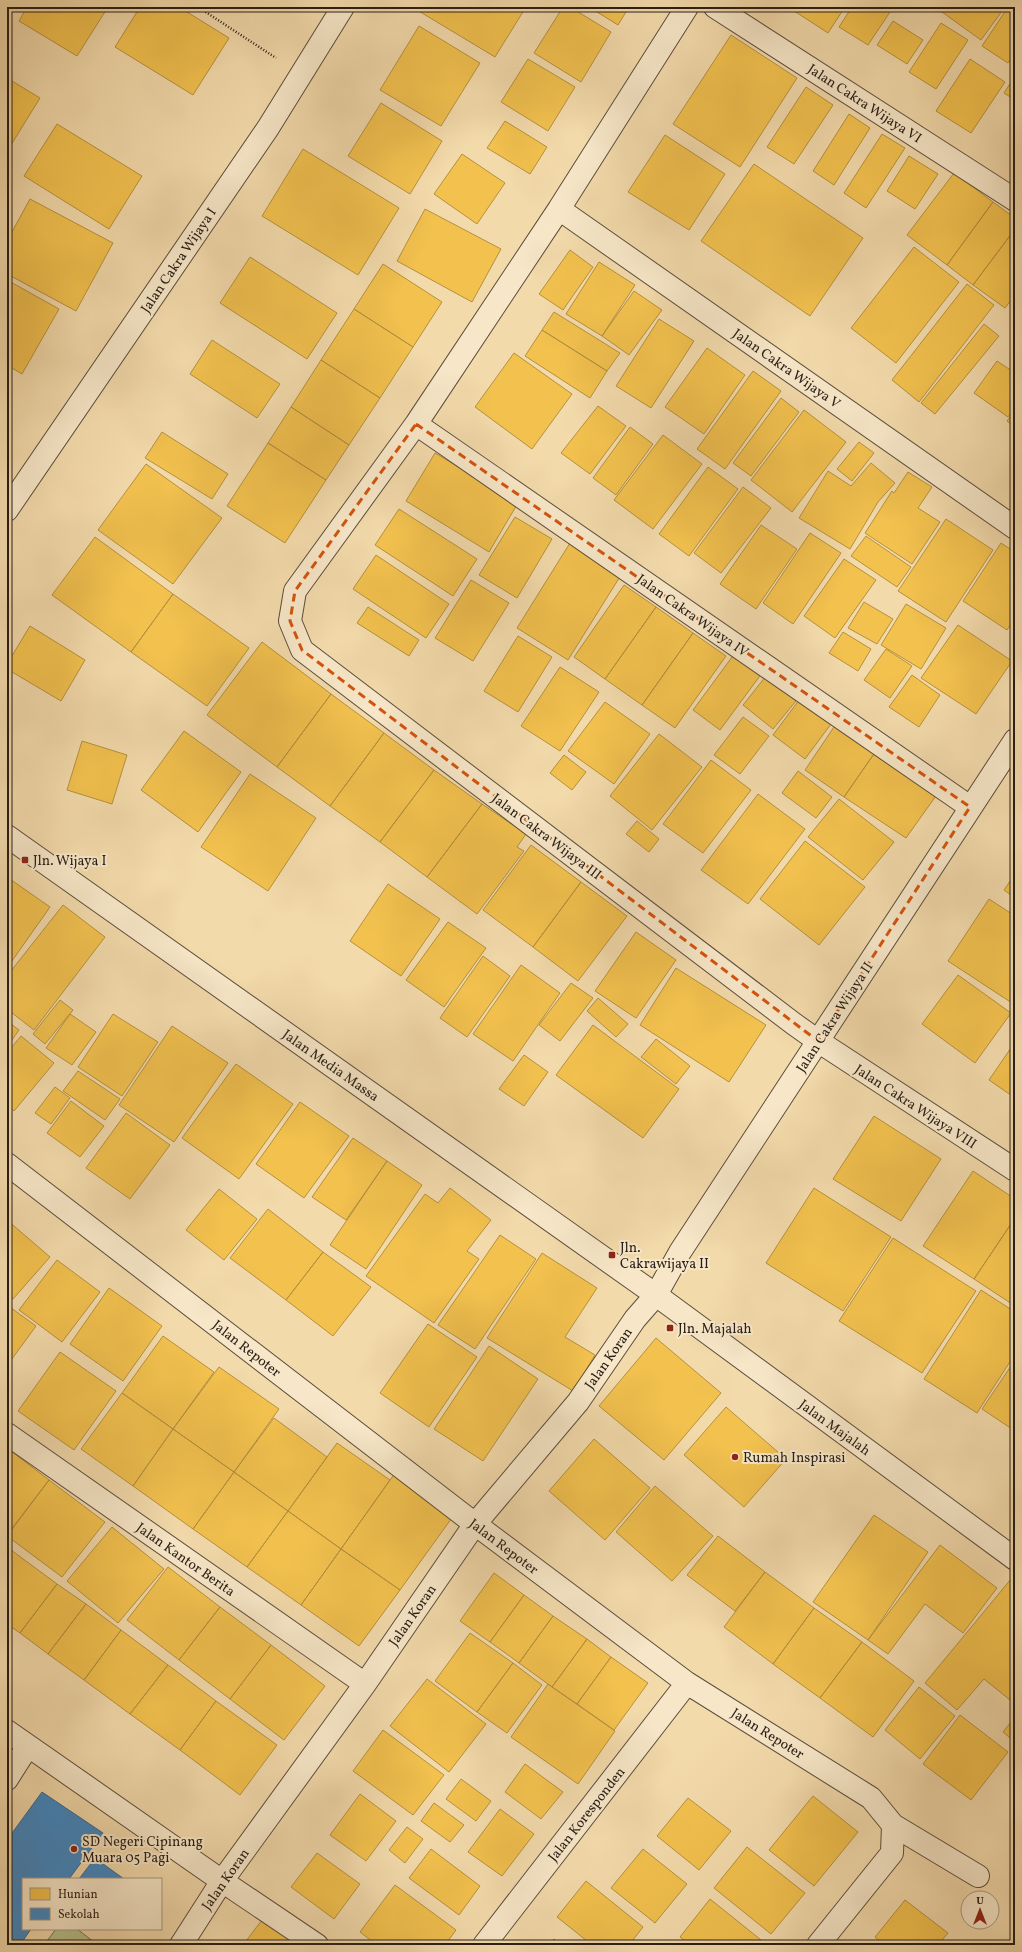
<svg xmlns="http://www.w3.org/2000/svg" width="1022" height="1952" font-family="Vollkorn,serif">
  <style>
    .green { fill: #b6c18d; stroke: #6f7052 }
    .homes { fill: #f2c14e; stroke: #b5903e }
    .schools { fill: #3f88c5; stroke: #386891 }
    .lines { fill: none; stroke-linecap: round; stroke-linejoin: round }
    .minor-casing { stroke: #5b4d3c; stroke-width: 24 }
    .path { stroke: #281e17; stroke-width: 2.5; stroke-dasharray: 1 2; stroke-linecap: butt }
    .minor { stroke: #f7e7c8; stroke-width: 22 }
    .marked { fill: none; stroke: #d5530d; stroke-width: 3; stroke-dasharray: 8 5; stroke-linejoin: round }
    .poi-dot { fill: #8f2418; stroke: #f7e7c8; stroke-width: 1.5 }
    .labels { text-anchor: middle; stroke-width: 4; stroke-linejoin: round; paint-order: stroke }
    .street-label { font-size: 14px; fill: #281e17; stroke: #f7e7c8 }
    .poi-label { font-size: 14px; fill: #281e17; stroke: #f7e7c8; text-anchor: start }
  </style>
  <rect width="100%" height="100%" fill="#f3daab"/>
  <filter id="stains"><feTurbulence type="fractalNoise" baseFrequency=".005" numOctaves="4"/><feColorMatrix values="0 0 0 0 .2 0 0 0 0 .09 0 0 0 0 .02 0 0 0 .5 -.17"/></filter>
  <radialGradient id="worn" r=".72"><stop offset=".6" stop-color="#630" stop-opacity="0"/><stop offset="1" stop-color="#630" stop-opacity=".3"/></radialGradient>
  <path class="green" d="M56,1929H77L98,1945H44Z"/>
  <path class="homes" d="M27,7H108L77,56L19,21Z
    M140,7H179L229,38L193,95L115,47Z
    M412,7H526L495,57Z
    M563,7H570L611,32L581,82L534,53Z
    M589,7H629L618,25Z
    M788,7H845L828,33Z
    M852,7H890L892,9L868,45L839,27Z
    M935,7H1005L981,40Z
    M1008,7H1015V53L1008,63L982,46Z
    M893,21L923,40L907,64L877,45Z
    M941,23L968,40L936,89L909,72Z
    M419,26L480,63L441,126L380,90Z
    M731,35L797,78L740,167L673,124Z
    M528,59L575,87L548,131L501,102Z
    M970,59L1005,82L971,133L936,111Z
    M1015,76V100L1004,93Z
    M7,78L40,98L11,145L7,142Z
    M806,87L833,105L794,164L767,147Z
    M381,103L442,141L410,194L348,156Z
    M849,114L870,128L834,185L813,171Z
    M505,121L547,147L530,174L487,148Z
    M57,124L142,176L109,229L24,176Z
    M882,134L905,148L866,208L844,193Z
    M665,135L725,174L689,230L628,192Z
    M303,149L399,208L358,275L262,216Z
    M462,154L505,183L477,224L434,194Z
    M909,156L938,174L915,209L887,191Z
    M754,164L863,238L810,316L701,241Z
    M954,173L993,202L947,265L907,235Z
    M30,199L113,243L76,311L7,274V241Z
    M993,202L1015,218V229L973,285L947,265Z
    M425,209L501,249L472,302L397,261Z
    M1015,229V295L1005,308L973,285Z
    M914,247L959,282L896,363L851,328Z
    M570,250L593,267L563,310L539,294Z
    M250,257L337,313L307,359L220,303Z
    M599,262L635,285L602,336L566,314Z
    M383,264L442,302L413,347L354,309Z
    M7,280L59,309L22,374L7,365Z
    M967,284L994,305L919,402L892,380Z
    M634,291L662,310L629,355L602,336Z
    M354,309L413,347L380,398L321,360Z
    M554,312L620,353L607,371L542,330Z
    M659,319L694,341L651,408L616,386Z
    M984,324L999,336L935,414L921,403Z
    M542,330L607,371L590,398L525,356Z
    M212,340L280,384L257,418L190,374Z
    M707,348L745,375L704,434L665,407Z
    M514,353L572,394L532,449L475,407Z
    M321,360L380,398L349,445L291,407Z
    M997,361L1015,373V407L1008,417L974,393Z
    M753,371L781,391L725,469L697,449Z
    M781,398L799,412L751,476L733,463Z
    M598,406L626,426L590,474L561,453Z
    M291,407L349,445L326,480L268,443Z
    M804,410L846,442L792,512L751,480Z
    M1015,410V427L1007,421Z
    M630,427L653,444L616,495L593,478Z
    M162,432L228,474L212,499L145,458Z
    M663,435L702,464L653,529L614,500Z
    M859,442L874,453L852,481L837,469Z
    M268,443L326,480L285,543L227,506Z
    M435,453L518,503L489,552L406,501Z
    M871,463L895,483L878,502L850,549L799,518L828,471L851,486Z
    M146,464L222,518L173,584L98,530Z
    M708,467L738,489L689,556L659,534Z
    M908,472L932,487L918,508L940,522L912,564L865,533L892,491L894,493Z
    M743,487L771,508L721,573L694,553Z
    M399,509L477,559L453,596L375,545Z
    M515,517L552,539L517,598L479,575Z
    M946,519L993,550L946,622L898,591Z
    M761,525L797,549L756,609L720,584Z
    M810,533L841,553L793,624L763,603Z
    M866,536L911,567L897,587L851,556Z
    M95,537L173,594L131,652L52,595Z
    M570,543L621,575L568,660L517,628Z
    M1001,543L1015,552V618L1007,630L963,601Z
    M376,555L449,604L426,638L353,589Z
    M844,559L876,580L835,638L804,616Z
    M471,580L509,603L473,661L435,638Z
    M624,585L656,607L605,679L574,657Z
    M173,594L249,648L207,706L131,652Z
    M864,602L893,619L877,644L848,628Z
    M906,604L946,628L921,669L881,645Z
    M368,607L419,640L409,656L357,623Z
    M656,607L693,633L642,705L605,679Z
    M958,625L1012,661L976,714L921,678Z
    M30,626L85,660L61,701L7,669V664Z
    M843,632L871,649L858,671L829,653Z
    M693,633L726,656L675,728L642,705Z
    M518,636L552,657L518,712L484,691Z
    M262,642L331,694L277,767L207,715Z
    M886,649L912,666L890,698L864,680Z
    M735,653L762,673L720,730L693,710Z
    M560,667L599,692L560,751L521,726Z
    M912,675L940,695L919,727L889,707Z
    M766,676L796,701L773,729L743,705Z
    M331,694L384,733L330,806L277,767Z
    M802,696L834,720L805,759L773,735Z
    M605,702L650,734L614,784L568,751Z
    M743,717L769,736L740,774L714,755Z
    M836,724L876,751L844,797L805,770Z
    M184,731L241,772L198,832L141,790Z
    M384,733L434,770L380,842L330,806Z
    M659,734L702,767L652,830L610,796Z
    M82,741L127,755L112,804L67,790Z
    M876,751L938,793L906,838L844,797Z
    M564,755L586,772L572,790L550,773Z
    M711,760L751,790L703,853L663,824Z
    M434,770L482,804L427,877L380,842Z
    M798,771L832,797L816,818L782,793Z
    M250,774L316,818L268,891L201,847Z
    M758,794L805,829L748,904L701,870Z
    M839,799L894,842L863,880L808,837Z
    M482,804L526,834L517,847L524,851L477,914L427,877Z
    M637,821L659,839L649,852L626,834Z
    M805,841L865,887L819,945L760,899Z
    M531,845L581,882L533,947L483,910Z
    M1015,874V898L1004,890Z
    M7,877L50,907L7,968Z
    M581,882L627,916L578,981L533,947Z
    M388,884L440,919L401,976L350,941Z
    M989,899L1015,916V1005L948,961Z
    M63,905L105,937L34,1030L7,1009V976Z
    M448,922L486,948L444,1007L406,980Z
    M636,932L676,960L636,1018L595,991Z
    M483,956L510,976L467,1037L440,1018Z
    M521,965L560,993L513,1061L473,1034Z
    M676,968L766,1025L729,1082L640,1025Z
    M958,975L1011,1013L975,1063L922,1024Z
    M571,983L593,998L560,1041L539,1025Z
    M598,998L628,1024L616,1037L587,1011Z
    M60,1000L73,1010L45,1044L33,1034Z
    M70,1014L96,1032L72,1065L46,1048Z
    M113,1014L158,1042L122,1096L78,1067Z
    M7,1021L19,1030L7,1047Z
    M593,1025L679,1089L643,1138L556,1075Z
    M172,1026L228,1063L174,1142L119,1105Z
    M21,1036L54,1063L14,1111L7,1105V1053Z
    M656,1039L690,1066L676,1084L641,1057Z
    M1015,1042V1098L989,1080Z
    M524,1055L548,1072L524,1106L499,1089Z
    M236,1064L293,1104L239,1179L182,1138Z
    M78,1071L120,1099L105,1120L63,1091Z
    M55,1087L70,1098L51,1124L35,1113Z
    M71,1101L104,1126L80,1157L47,1133Z
    M300,1102L349,1136L304,1198L256,1164Z
    M126,1113L170,1145L130,1199L86,1168Z
    M874,1116L941,1159L901,1221L833,1179Z
    M353,1138L387,1161L346,1220L312,1197Z
    M387,1161L422,1185L366,1269L330,1245Z
    M973,1171L1015,1199V1218L974,1279L923,1246Z
    M450,1188L491,1220L467,1251L479,1259L434,1323L366,1276L425,1194L438,1203Z
    M814,1188L891,1237L843,1311L766,1263Z
    M219,1189L257,1219L224,1260L186,1230Z
    M268,1209L323,1252L286,1300L230,1258Z
    M1015,1218V1306L974,1279Z
    M7,1220L50,1257L13,1299L7,1294Z
    M500,1235L536,1259L475,1349L438,1325Z
    M893,1238L976,1291L922,1373L839,1321Z
    M323,1252L371,1287L333,1336L286,1300Z
    M542,1253L597,1288L565,1337L595,1355L573,1391L487,1338Z
    M57,1260L100,1292L62,1342L19,1310Z
    M109,1288L162,1326L123,1381L70,1344Z
    M981,1290L1015,1312V1354L977,1413L924,1379Z
    M7,1305L36,1326L9,1363L7,1362Z
    M428,1324L477,1357L429,1427L380,1393Z
    M163,1336L214,1372L173,1429L122,1393Z
    M656,1338L721,1393L664,1460L599,1406Z
    M489,1346L538,1379L483,1461L434,1429Z
    M60,1352L116,1391L74,1450L18,1411Z
    M1015,1360V1431L982,1409Z
    M219,1367L279,1409L234,1472L173,1429Z
    M122,1393L173,1429L133,1486L81,1449Z
    M726,1407L786,1459L744,1507L684,1455Z
    M274,1418L327,1457L288,1511L234,1472Z
    M173,1429L234,1472L193,1529L133,1486Z
    M594,1439L650,1488L605,1540L549,1491Z
    M337,1443L390,1480L341,1549L288,1511Z
    M7,1448L49,1480L7,1535Z
    M234,1472L288,1511L247,1567L193,1529Z
    M395,1473L454,1515L400,1590L341,1549Z
    M49,1480L105,1522L62,1577L7,1536Z
    M655,1486L713,1536L672,1581L616,1532Z
    M288,1511L341,1549L301,1605L247,1567Z
    M874,1515L928,1552L868,1640L813,1602Z
    M112,1527L164,1569L118,1623L67,1581Z
    M718,1536L765,1572L735,1611L687,1575Z
    M940,1545L997,1588L963,1633L925,1604L888,1654L868,1640Z
    M7,1547L57,1584L20,1633L7,1624Z
    M341,1549L400,1590L359,1646L301,1605Z
    M168,1567L220,1607L179,1660L127,1620Z
    M765,1572L814,1608L773,1664L724,1627Z
    M494,1573L524,1595L490,1642L460,1621Z
    M1011,1579L1015,1582V1704L984,1679L957,1710L925,1683Z
    M57,1584L86,1604L48,1654L20,1633Z
    M524,1595L553,1616L519,1663L490,1642Z
    M86,1604L121,1630L84,1680L48,1654Z
    M220,1607L271,1645L230,1699L179,1660Z
    M814,1608L862,1642L820,1698L773,1664Z
    M553,1616L587,1639L552,1687L519,1663Z
    M121,1630L168,1665L130,1714L84,1680Z
    M470,1633L513,1663L477,1712L435,1681Z
    M587,1639L611,1657L577,1704L552,1687Z
    M862,1642L914,1681L873,1737L820,1698Z
    M271,1645L325,1686L284,1740L230,1699Z
    M611,1657L648,1683L614,1730L577,1704Z
    M513,1663L542,1685L507,1733L477,1712Z
    M168,1665L216,1701L180,1750L130,1714Z
    M427,1679L486,1724L449,1772L390,1726Z
    M548,1684L615,1731L578,1784L511,1737Z
    M919,1687L955,1716L920,1759L885,1730Z
    M216,1701L277,1745L240,1795L180,1750Z
    M960,1715L1008,1752L971,1800L923,1764Z
    M1015,1717V1742L1003,1732Z
    M383,1730L444,1775L413,1815L353,1771Z
    M525,1764L563,1792L541,1819L505,1792Z
    M461,1779L491,1801L476,1821L446,1799Z
    M360,1794L396,1821L366,1861L330,1835Z
    M813,1796L858,1832L814,1886L769,1850Z
    M688,1798L731,1831L699,1870L657,1836Z
    M434,1803L464,1825L450,1842L421,1821Z
    M500,1809L534,1834L502,1876L468,1852Z
    M407,1827L423,1839L405,1863L389,1850Z
    M747,1847L805,1893L771,1934L714,1888Z
    M431,1849L480,1886L459,1915L409,1878Z
    M643,1849L687,1884L655,1923L611,1888Z
    M317,1853L360,1884L334,1919L291,1887Z
    M586,1881L643,1927L629,1945H592L557,1917Z
    M395,1885L456,1930L445,1945H377L360,1932Z
    M710,1899L766,1944L765,1945H691L680,1937Z
    M905,1900L948,1933L938,1945H885L875,1937Z
    M265,1916L304,1945H243Z
    M554,1939L562,1945H549Z"/>
  <path class="schools" d="M42,1792L103,1833L69,1879H23V1929H31L20,1945H7V1840Z
    M95,1858L124,1879H79Z"/>
  <g class="lines">
    <defs>
      <path id="minor" d="M687,7L559,209L416,424L295,591L290,621L302,650L794,1024L818,1041L1015,1170
        M715,7L1015,200
        M559,209L1015,528
        M416,424L970,807
        M7,510L268,128L343,7
        M7,836L656,1295L1015,1559
        M7,1164L475,1524L687,1683L871,1798L893,1825L978,1876
        M7,1434L365,1684
        M7,1731L222,1881L317,1945
        M7,1779L28,1746
        M181,1945L222,1881L365,1684L475,1524L578,1402L635,1319L656,1295L680,1252L1015,740
        M484,1945L687,1683
        M818,1945L892,1853L893,1825"/>
    </defs>
    <use href="#minor" class="minor-casing"/>
    <path class="path" d="M198,7L276,58"/>
    <use href="#minor" class="minor"/>
  </g>
  <path class="marked" d="M416,424L970,807L818,1041L302,650L290,621L295,591Z"/>
  <g class="poi-dot">
    <rect x="21" y="856" width="8" height="8" rx="2"/>
    <rect x="608" y="1251" width="8" height="8" rx="2"/>
    <rect x="666" y="1324" width="8" height="8" rx="2"/>
    <circle cx="735" cy="1457" r="4"/>
    <circle cx="74" cy="1849" r="4"/>
  </g>
  <g class="labels">
    <g class="street-label">
      <text transform="translate(865 103) rotate(33)" y="5">Jalan Cakra Wijaya VI</text>
      <text transform="translate(178 260) rotate(-56)" y="5">Jalan Cakra Wijaya I</text>
      <text transform="translate(787 368) rotate(35)" y="5">Jalan Cakra Wijaya V</text>
      <text transform="translate(693 615) rotate(35)" y="5">Jalan Cakra Wijaya IV</text>
      <text transform="translate(547 836) rotate(37)" y="5">Jalan Cakra Wijaya III</text>
      <text transform="translate(834 1017) rotate(-57)" y="5">Jalan Cakra Wijaya II</text>
      <text transform="translate(331 1065) rotate(35)" y="5">Jalan Media Massa</text>
      <text transform="translate(916 1106) rotate(33)" y="5">Jalan Cakra Wijaya VIII</text>
      <text transform="translate(247 1348) rotate(38)" y="5">Jalan Repoter</text>
      <text transform="translate(608 1358) rotate(-55)" y="5">Jalan Koran</text>
      <text transform="translate(835 1427) rotate(36)" y="5">Jalan Majalah</text>
      <text transform="translate(504 1546) rotate(37)" y="5">Jalan Repoter</text>
      <text transform="translate(186 1559) rotate(35)" y="5">Jalan Kantor Berita</text>
      <text transform="translate(412 1615) rotate(-55)" y="5">Jalan Koran</text>
      <text transform="translate(768 1733) rotate(32)" y="5">Jalan Repoter</text>
      <text transform="translate(586 1814) rotate(-52)" y="5">Jalan Koresponden</text>
      <text transform="translate(225 1879) rotate(-55)" y="5">Jalan Koran</text>
    </g>
    <g class="poi-label">
      <text x="33" y="865">Jln. Wijaya I</text>
      <text x="620" y="1252">Jln.<tspan x="620" dy="16">Cakrawijaya II</tspan></text>
      <text x="678" y="1333">Jln. Majalah</text>
      <text x="743" y="1462">Rumah Inspirasi</text>
      <text x="82" y="1846">SD Negeri Cipinang<tspan x="82" dy="16">Muara 05 Pagi</tspan></text>
    </g>
  </g>
  <rect width="1022" height="1952" fill="none" stroke="#f3daab" stroke-width="24"/>
  <rect x="8" y="8" width="1006" height="1936" fill="none" stroke="#281e17" stroke-width="2"/>
  <rect x="12" y="12" width="998" height="1928" fill="none" stroke="#281e17"/>
  <rect x="22" y="1878" width="140" height="52" fill="#f7e7c8" stroke="#a49781"/>
  <rect x="30" y="1888" width="20" height="12" fill="#f2c14e" stroke="#a49781"/>
  <text x="58" y="1898" font-size="12" fill="#281e17">Hunian</text>
  <rect x="30" y="1908" width="20" height="12" fill="#3f88c5" stroke="#a49781"/>
  <text x="58" y="1918" font-size="12" fill="#281e17">Sekolah</text>
  <g transform="translate(980 1910)"><circle r="19" fill="#f7e7c8" stroke="#a49781"/>
  <path d="M0-3L7 15L0 10L-7 15Z" fill="#8f2418"/>
  <text y="-6" font-size="11" font-weight="bold" text-anchor="middle" fill="#281e17">U</text>
  </g>
  <rect width="100%" height="100%" filter="url(#stains)"/>
  <rect width="100%" height="100%" fill="url(#worn)"/>
</svg>
